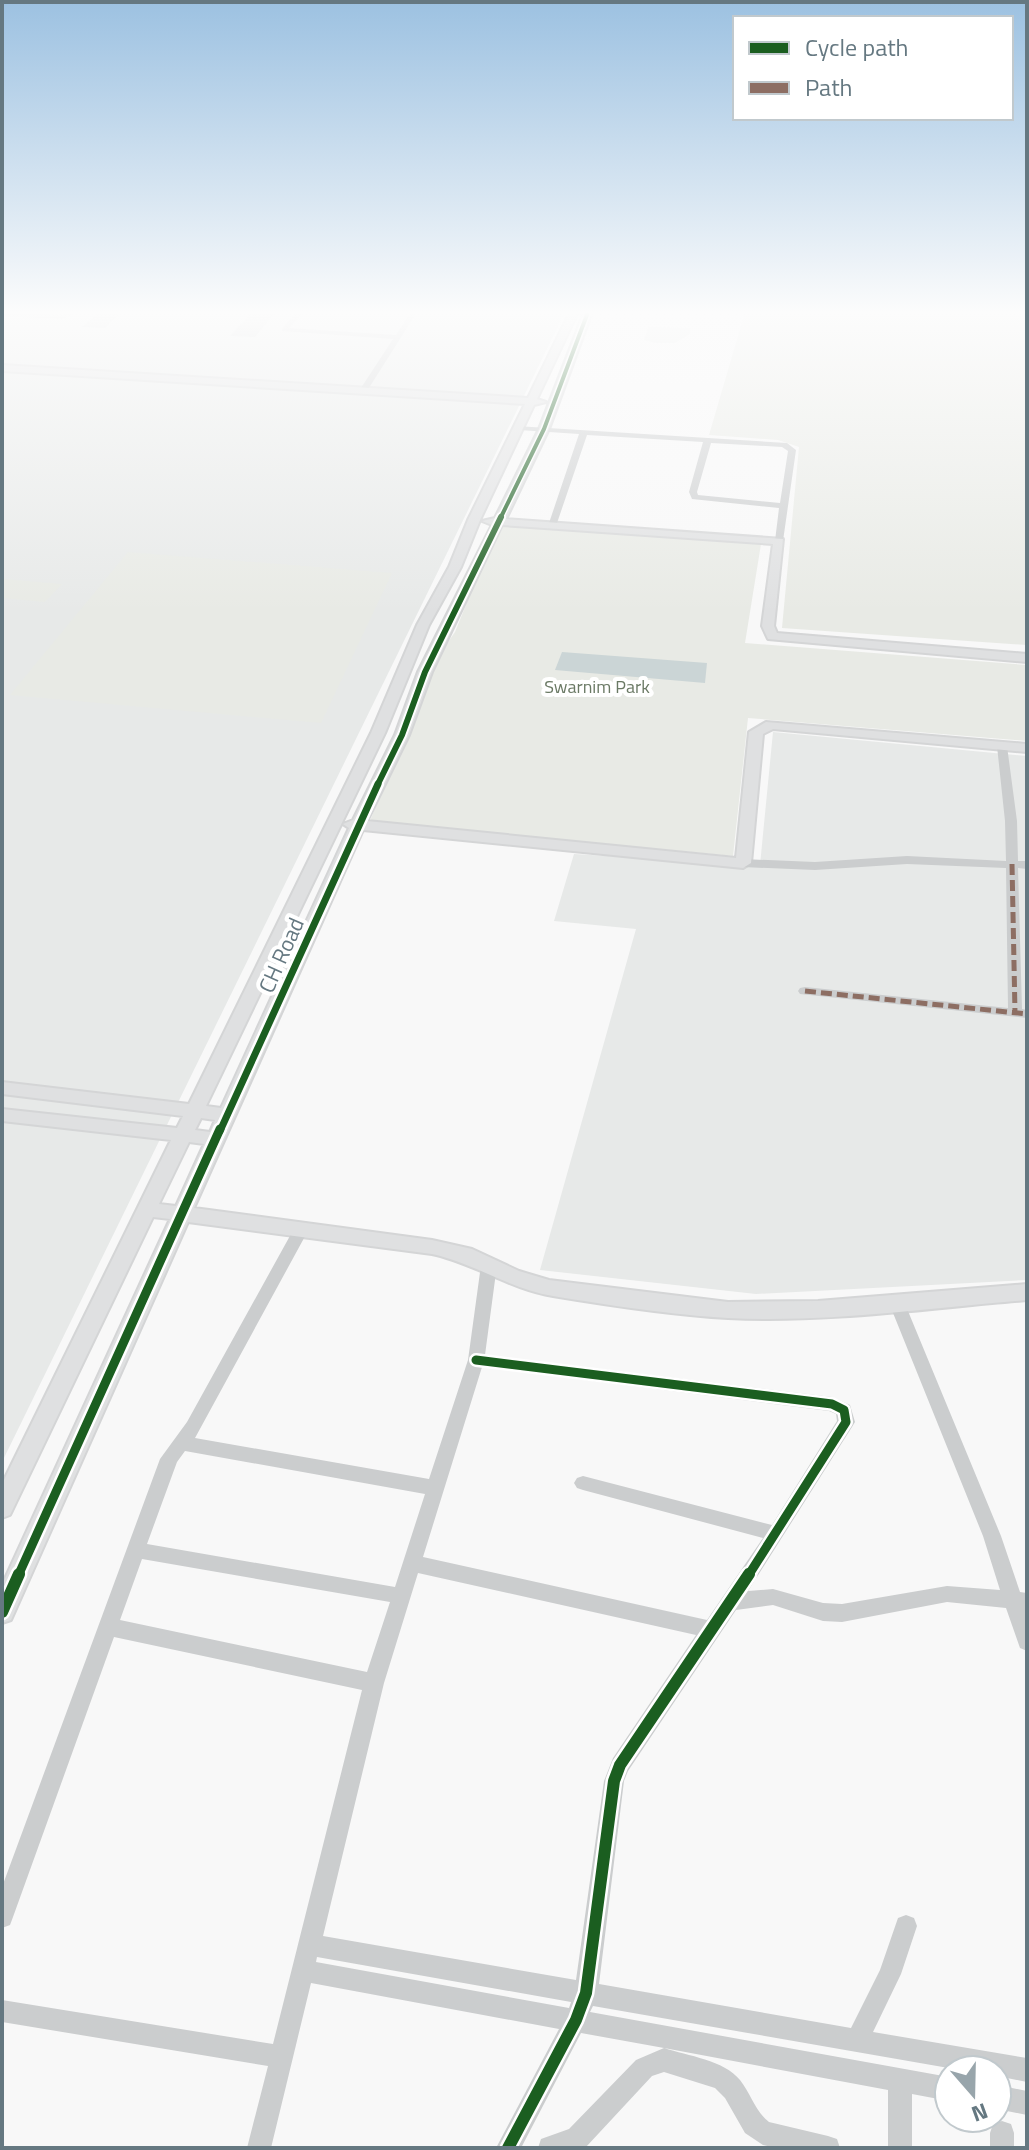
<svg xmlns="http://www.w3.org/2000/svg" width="1029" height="2150" font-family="'Titillium Web',sans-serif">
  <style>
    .built { fill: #e7e9e8 }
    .green { fill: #e8eae5 }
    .water { fill: #cbd5d6 }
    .building { fill: #ced0d1 }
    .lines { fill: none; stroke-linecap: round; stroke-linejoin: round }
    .secondary-casing { stroke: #d4d5d6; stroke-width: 4 }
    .street { fill: #cbcdce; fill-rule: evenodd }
    .secondary { fill: #dfe0e1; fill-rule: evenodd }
    .quiet { stroke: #8d6e63; stroke-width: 5; stroke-dasharray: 11 5; stroke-linecap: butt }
    .cycleway-far4-casing { stroke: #fff; stroke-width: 7 }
    .cycleway-far3-casing { stroke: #fff; stroke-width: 10 }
    .cycleway-far2-casing { stroke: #fff; stroke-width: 12 }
    .cycleway-far1-casing { stroke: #fff; stroke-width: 14 }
    .cycleway-casing { stroke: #fff; stroke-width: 17 }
    .cycleway-far4 { stroke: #1b5e20; stroke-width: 4 }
    .cycleway-far3 { stroke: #1b5e20; stroke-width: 6 }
    .cycleway-far2 { stroke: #1b5e20; stroke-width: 7 }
    .cycleway-far1 { stroke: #1b5e20; stroke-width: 9 }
    .cycleway { stroke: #1b5e20; stroke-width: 12 }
    .labels { text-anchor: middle; stroke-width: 8; stroke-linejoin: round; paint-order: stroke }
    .far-park-label { font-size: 18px; fill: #6a7964; stroke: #fff }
    .street-label { font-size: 22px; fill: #657881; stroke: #fff }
  </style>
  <rect width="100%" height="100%" fill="#f8f8f8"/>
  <path class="built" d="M2,312H565L2,1462Z
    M648,327L690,328V334L675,343H656L644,340Z
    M773,732L1027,756V1280L756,1294L540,1270L636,929L554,921L574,854L760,865Z"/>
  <path class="green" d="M745,312H1027V645L782,628L799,447L778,440L709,435Z
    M498,526L761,544L745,643L1027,665V741L748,718L733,856L370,821L434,662L455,632Z
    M128,552L392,573L321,723L10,695Z
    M4,579L62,584L45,602L2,598Z"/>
  <path class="water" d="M562,652L707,663L705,683L555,670Z"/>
  <path class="building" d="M100,312H121L105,328L82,327Z
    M251,313L274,314L255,337L230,336Z"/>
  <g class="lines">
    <defs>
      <path id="secondary" d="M570,312H578L537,399L546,402L534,405L480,520L461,567L429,625L385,733L206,1106L221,1108L349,828L343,824L353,820L395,735L418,672L492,525L482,521L495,518L539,429L584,312H592L549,429L506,519L783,539L774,626L777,633L1027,654V662L768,639L762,626L773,544L502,525L432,672L409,735L367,821L736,858L749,732L766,722L1027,744V752L773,729L763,734L751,863L743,868L363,830L194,1208L432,1240L472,1249L519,1271L549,1280L728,1302L818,1301L1027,1284V1300C929,1308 827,1323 728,1318C674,1315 607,1305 553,1296C510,1289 474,1263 432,1254L188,1222L11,1620L2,1623V1585L170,1219L153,1217L10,1515L2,1518V1484L171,1140L2,1121V1109L177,1128L183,1116L2,1094V1082L189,1104L371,733L417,625L449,567L468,520L525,404L2,371V365L528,398ZM201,1118L215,1120L210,1132L195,1130ZM189,1142L204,1144L176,1206L159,1204Z"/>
    </defs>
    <use href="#secondary" class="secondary-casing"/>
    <path class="street" d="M2,312L62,315L81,312L62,319L2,316Z
      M297,312H304L289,328L396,335L411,312H417L367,391L363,393L359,391L393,339L282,331V329Z
      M516,426L787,443L796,450L783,541L779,544L775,541L779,508L692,499L689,492L703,442L587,435L556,526L549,528L548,526L579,434L519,430H516ZM711,443L782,447L788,451L780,503L698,495L697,492Z
      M1002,743L1007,746L1017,821L1018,861H1027V869L1018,868L1022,1009L1027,1010V1018L800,994L798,991L800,988L805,987L1008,1008L1006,868L907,864L815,870L743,867L737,863L743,859L815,862L907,856L1006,861L1005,821L997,746Z
      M301,1223L306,1225L309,1229L195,1438L429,1479L468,1360L481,1265L483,1261H495L497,1265L485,1355L832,1397L850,1405L855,1422L852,1427L748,1591L773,1589L823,1603L842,1604L947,1586L1000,1590L983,1536L889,1303L891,1299L897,1297L903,1299L1001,1536L1020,1592L1027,1593V1651L1020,1648L1006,1608L947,1602L842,1622L823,1621L773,1605L736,1610L628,1771L624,1781L599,1984L851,2028L880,1970L898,1918L906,1915L914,1918L917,1926L901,1974L873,2032L1027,2058V2082L997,2076V2070H960L593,2006L590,2012L949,2077V2101L912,2094V2148H888V2090L664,2048C688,2056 724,2060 740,2080C751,2094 755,2111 769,2122L828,2136L837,2139L840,2148H776L763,2145L745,2133L725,2098L715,2088L664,2072L652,2076L586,2147L538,2148L541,2139L569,2129L636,2060L664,2048L581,2033L521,2148H496L559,2029L311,1983L271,2148H247L268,2066L2,2022V2000L273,2044L362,1690L114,1637L13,1917L10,1925L2,1928V1887L160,1459L187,1422L296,1225ZM482,1367L829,1411L836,1414L837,1421L772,1525L583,1476L577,1478L574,1483L577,1488L583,1490L763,1538L707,1620L423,1557ZM185,1451L425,1494L395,1587L147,1544L177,1462ZM142,1559L390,1602L367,1672L120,1620ZM418,1573L696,1635L613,1758L604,1781L576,1980L323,1936L384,1683ZM317,1957L571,2002L569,2008L316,1962Z
      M997,2085L1027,2091V2115L997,2109Z
      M1002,2121L1011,2124L1014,2133V2148H990V2133L993,2124Z"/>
    <use href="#secondary" class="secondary"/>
    <path class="quiet" d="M1012,864L1015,1013
      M805,991L1027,1014"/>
    <defs>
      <path id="cycleway-far4" d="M500,519L544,429L588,312"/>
      <path id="cycleway-far3" d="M377,786L402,735L425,672L501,517"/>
      <path id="cycleway-far2" d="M220,1131L378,784"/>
      <path id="cycleway-far1" d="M476,1360L832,1404L844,1410L846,1422L748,1576
        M18,1576L220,1129"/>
      <path id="cycleway" d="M2,1612L19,1574
        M508,2148L576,2020L586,1993L614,1781L620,1765L749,1574"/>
    </defs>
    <use href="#cycleway-far4" class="cycleway-far4-casing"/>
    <use href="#cycleway-far3" class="cycleway-far3-casing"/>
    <use href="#cycleway-far2" class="cycleway-far2-casing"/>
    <use href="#cycleway-far1" class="cycleway-far1-casing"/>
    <use href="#cycleway" class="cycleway-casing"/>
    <use href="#cycleway-far4" class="cycleway-far4"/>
    <use href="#cycleway-far3" class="cycleway-far3"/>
    <use href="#cycleway-far2" class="cycleway-far2"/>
    <use href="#cycleway-far1" class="cycleway-far1"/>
    <use href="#cycleway" class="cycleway"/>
  </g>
  <linearGradient id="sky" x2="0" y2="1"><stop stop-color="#9cc1e1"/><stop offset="0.51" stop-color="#fcfcfc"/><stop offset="1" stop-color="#fcfcfc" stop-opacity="0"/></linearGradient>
  <rect width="1029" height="613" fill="url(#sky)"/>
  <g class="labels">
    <g class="far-park-label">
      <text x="597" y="693">Swarnim Park</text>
    </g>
    <g class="street-label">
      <text transform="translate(281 955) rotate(-66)" y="8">CH Road</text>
    </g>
  </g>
  <rect width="1029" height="2150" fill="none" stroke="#657881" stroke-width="8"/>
  <rect x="733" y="16" width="280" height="104" fill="#ffffff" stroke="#c1c9cd" stroke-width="2"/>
  <rect x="749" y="42" width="40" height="12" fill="#1b5e20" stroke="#c1c9cd" stroke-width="2"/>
  <text x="805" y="56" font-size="24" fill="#657881">Cycle path</text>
  <rect x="749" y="82" width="40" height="12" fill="#8d6e63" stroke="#c1c9cd" stroke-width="2"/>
  <text x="805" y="96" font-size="24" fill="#657881">Path</text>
  <g transform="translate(973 2094) rotate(160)"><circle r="38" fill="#ffffff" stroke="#c1c9cd" stroke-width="2"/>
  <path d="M0-6L14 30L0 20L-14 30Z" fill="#98a5ab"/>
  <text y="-12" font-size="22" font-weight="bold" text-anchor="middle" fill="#657881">N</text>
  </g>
</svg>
